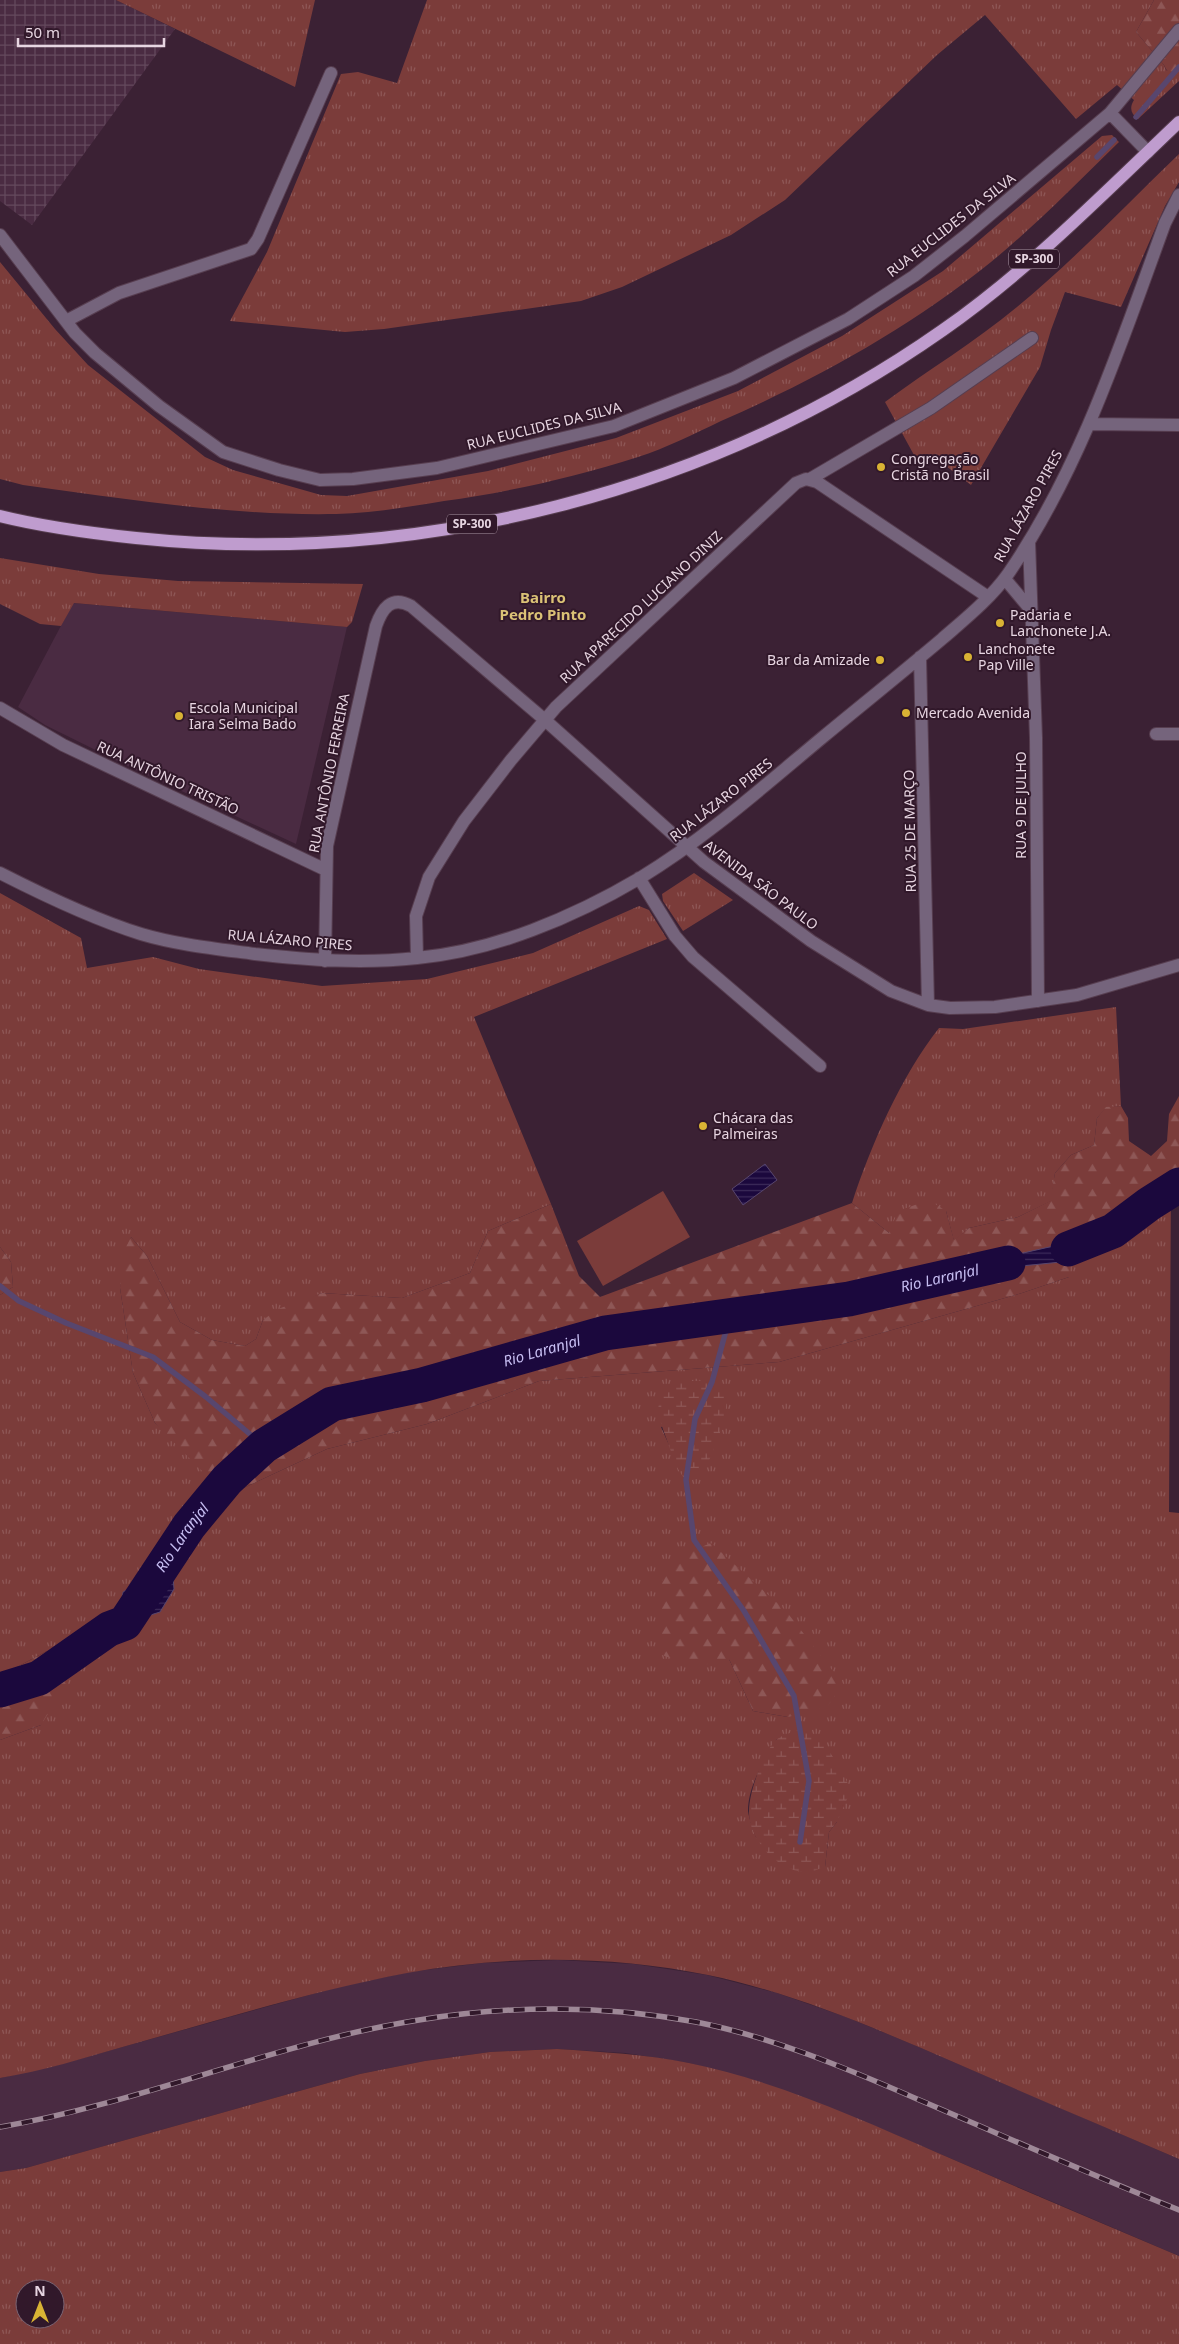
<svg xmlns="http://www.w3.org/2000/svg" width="1179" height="2344" font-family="'Noto Sans',sans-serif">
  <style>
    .built { fill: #4a2b42 }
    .industrial { fill: url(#industrial-grid) }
    .grass { fill: url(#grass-tufts); fill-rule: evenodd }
    .forest { fill: url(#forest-firs) }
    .wetland { fill: url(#wetland-marsh) }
    .park { fill: #7b3c3a }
    .water { fill: url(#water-rules); stroke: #58466e }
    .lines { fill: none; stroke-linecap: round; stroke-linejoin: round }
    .stream { stroke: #58466e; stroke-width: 5.5 }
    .river { stroke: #1b083d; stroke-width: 35 }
    .minor-casing { stroke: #573e50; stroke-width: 14 }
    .major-casing { stroke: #573e50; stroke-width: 14 }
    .minor { stroke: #75647c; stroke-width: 12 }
    .major { stroke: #bf9cce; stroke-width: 12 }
    .rail-casing { stroke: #9e8897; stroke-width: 5.5 }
    .rail { stroke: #31182a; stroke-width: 4; stroke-dasharray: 11; stroke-linecap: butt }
    .poi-dot { fill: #d9b334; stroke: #31182a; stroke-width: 2 }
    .labels { text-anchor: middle; stroke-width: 4; stroke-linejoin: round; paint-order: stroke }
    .shield { fill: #31182a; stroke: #b09caa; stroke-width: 1 }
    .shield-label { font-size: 12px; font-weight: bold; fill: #e7d5e1 }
    .street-label { font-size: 14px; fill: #e7d5e1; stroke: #31182a }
    .poi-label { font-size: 14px; fill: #e7d5e1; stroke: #31182a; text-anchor: start }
    .neighbourhood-label { font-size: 15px; font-weight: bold; fill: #dbc276; stroke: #31182a }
    .water-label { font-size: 15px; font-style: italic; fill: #c6bdf1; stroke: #31182a }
  </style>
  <defs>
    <pattern id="industrial-grid" width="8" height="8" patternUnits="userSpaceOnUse" patternTransform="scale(1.25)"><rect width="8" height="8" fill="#4a2b42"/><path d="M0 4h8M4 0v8" fill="none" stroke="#64495d"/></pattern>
    <pattern id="grass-tufts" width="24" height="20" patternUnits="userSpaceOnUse" patternTransform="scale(1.25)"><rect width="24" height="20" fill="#7b3c3a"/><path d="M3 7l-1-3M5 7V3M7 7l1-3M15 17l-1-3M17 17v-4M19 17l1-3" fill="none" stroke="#8e5756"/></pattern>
    <pattern id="forest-firs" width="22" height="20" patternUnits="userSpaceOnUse" patternTransform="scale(1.25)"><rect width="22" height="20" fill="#7b3c3a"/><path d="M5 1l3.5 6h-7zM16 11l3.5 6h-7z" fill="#8e5756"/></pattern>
    <pattern id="wetland-marsh" width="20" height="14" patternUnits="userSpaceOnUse" patternTransform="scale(1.25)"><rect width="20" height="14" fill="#7b3c3a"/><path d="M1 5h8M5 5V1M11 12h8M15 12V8" fill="none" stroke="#8e5756"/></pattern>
    <pattern id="water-rules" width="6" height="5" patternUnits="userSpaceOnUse" patternTransform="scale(1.25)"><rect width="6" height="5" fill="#1b083d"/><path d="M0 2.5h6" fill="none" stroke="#3c2b59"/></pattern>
  </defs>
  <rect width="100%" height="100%" fill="#3b2134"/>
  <path class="built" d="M73,603L347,627L296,844L134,769L45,725L18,707Z
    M558,1960L634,1964L707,1975L777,1993L846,2017L912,2044L1179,2159V2256L877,2127L750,2079L689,2063L625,2053L557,2049L490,2052L425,2061L360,2074L26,2168L0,2172V2078L54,2066L338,1987L409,1972L482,1963Z"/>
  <path class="industrial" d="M0,0H116L175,29L32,225L0,201Z"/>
  <path class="grass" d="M116,0H315L295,87Z
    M427,0H1154L1136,32L1164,65L1166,70L1179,76V81L1138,119C1131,114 1129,108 1134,100L1117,85L1076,119L985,15L937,55L785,200L731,235L622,287L581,301L384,329L345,332L230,321L267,252L341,74L358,72L397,83Z
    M1112,135L1119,142C1077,183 1036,225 991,262C909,328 817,379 721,421C694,434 666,448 638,457C575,477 510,492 444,501C408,507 372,513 336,514C231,516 127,499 23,485L0,479V262L55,329L88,365L205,457L233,470L321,495L347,496L488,471L616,438L738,391L842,336L943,271L1102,136Z
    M1179,154V182L1165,206L1121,307L1065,292L1051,330L1040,367L971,485L934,457L920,466L885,402C928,370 975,342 1017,307C1074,260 1126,205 1179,154Z
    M0,558L99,574L178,581L363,584L352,622L347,627L74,603L61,626L40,624L0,604Z
    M694,873L733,900L683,931L663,901L662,894Z
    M0,893L81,938L87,968L153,957L199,969L322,986L427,979L533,953L639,906L649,910L667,939L474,1017L551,1204L488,1231L470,1273L402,1298L322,1293L263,1320L256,1339L245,1346L212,1340L180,1322L147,1256L131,1237L120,1288L133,1373L155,1423L237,1491L327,1449L427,1424L539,1381L779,1362L1022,1293L1069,1277L962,1272L1143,1202L1171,1184L1169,1512L1179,1513V2159C1105,2127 1031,2096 958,2064C877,2029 794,1993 708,1975C610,1955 505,1955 407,1973C312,1991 219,2020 126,2046C84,2058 43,2071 0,2078V1740L41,1725L47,1651L0,1676V1295L13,1287L11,1262L0,1247ZM725,1408L669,1445L661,1427ZM729,1659L788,1717L753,1711ZM777,1739L837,1822L829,1832L825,1867L756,1837C753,1829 749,1819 748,1811C748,1786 764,1760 777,1739Z
    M1116,1007L1121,1106L1106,1108L1097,1118L1094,1145L1071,1155L1055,1173L1051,1201L1018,1217L969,1228L954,1241L946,1211L889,1233L852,1203C871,1145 901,1076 939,1028L963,1029Z
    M557,2049C601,2052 646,2054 689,2063C776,2081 858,2118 938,2153C1018,2188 1099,2222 1179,2256V2344H0V2172L26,2168L360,2074L425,2061L490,2052ZM25,2289H55V2319H25Z"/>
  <path class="forest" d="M1154,0H1179V76C1171,76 1167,72 1164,65L1136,32Z
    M1179,1096V1191L1170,1184L1143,1202L1057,1245L1010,1256L965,1271L1071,1261L1069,1277L1022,1293L779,1362L539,1381L427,1424L327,1449L237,1491L207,1476L155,1423L133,1373L120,1288L122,1255L131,1237L147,1256L180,1322L212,1340L245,1346L256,1339L263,1320L278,1309L322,1293L402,1298L470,1273L488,1231L551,1204L579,1276L600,1297L852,1203L889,1233L898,1211L929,1200L946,1211L954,1240L969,1228L1018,1217L1050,1201L1055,1173L1071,1155L1094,1145L1097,1118L1106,1107L1121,1106L1128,1118L1129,1141L1151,1156L1167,1141L1169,1114Z
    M0,1247L11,1262L13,1287L0,1295Z
    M711,1543L786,1611L843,1684L827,1707L788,1717L753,1711L729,1659L695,1667L662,1655L661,1582L682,1555Z
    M47,1651L69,1680L41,1725L0,1740V1676Z"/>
  <path class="wetland" d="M683,1381C694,1382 713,1378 722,1385C738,1396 709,1468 698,1479L686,1480C676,1469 674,1459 669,1446C658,1413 647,1402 683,1381Z
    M801,1729C825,1736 840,1768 851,1790L837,1822L829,1832L825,1867C820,1868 813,1872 807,1872C778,1872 748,1839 749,1811C749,1792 763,1753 776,1740C782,1735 794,1732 801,1729Z"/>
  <path class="park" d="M663,1191L690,1237L603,1286L577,1241Z"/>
  <path class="water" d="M765,1164L777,1180L743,1205L732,1189Z
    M1112,1224L1114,1240L1071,1261L962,1272L1010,1256L1058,1245Z
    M189,1526L185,1549L173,1577L174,1589L160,1612L125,1623L121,1607L123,1592L134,1586L174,1535Z"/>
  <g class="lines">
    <path class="stream" d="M1136,117L1179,67
      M1097,157L1114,140
      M0,1286L19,1301L66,1323L153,1357L206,1397L264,1446
      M730,1316L712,1382L695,1419L686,1480L694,1540L744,1611L794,1696L809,1781L800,1842"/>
    <g class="river">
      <path d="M1068,1249L1113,1231L1149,1204L1179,1185"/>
      <path id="s1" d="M0,1690L39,1678L109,1629L125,1623L189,1526L227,1480L264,1446L332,1404L422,1385L605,1333L849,1299L1008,1263"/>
    </g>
    <defs>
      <path id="minor" d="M1110,113L1148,152
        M0,235L75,333L95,353L159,406L223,452L279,470L320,480L353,479L437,468L614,426L734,378L848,319L914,276L965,236L1110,113L1179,30
        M66,321L119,293L251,249L258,239L331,73
        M1090,424L1179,425
        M810,479L931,408L1032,338
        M1029,541L1036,738L1038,1001
        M1005,579L1031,610
        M920,657L928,1005
        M0,708L63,745L326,870
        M1156,734H1179
        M0,873C45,896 93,919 141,934C178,945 218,949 255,954C309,960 362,964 417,958C494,951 574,917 640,878C706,838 764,786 823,737C863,704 903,672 942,639C965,619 990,599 1008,574C1081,468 1121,343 1165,223L1179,195
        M639,878L675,936L693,957L820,1066
        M417,958L416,916L429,877L464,821L511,760L556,707L796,483L806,479L817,482L988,597
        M325,961L327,846L376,626C382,609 391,595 411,606L545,720L704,862L811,941L891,991L928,1005L950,1008L995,1007L1077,995L1179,965"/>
      <path id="major" d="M0,516C44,527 90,533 136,538C417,567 711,493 943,330C1029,270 1103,194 1179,122"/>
    </defs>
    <use href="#minor" class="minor-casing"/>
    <use href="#major" class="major-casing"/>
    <use href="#minor" class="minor"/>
    <use href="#major" class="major"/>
    <defs>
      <path id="rail" d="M0,2127C142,2103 277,2042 419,2020C511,2005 604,2005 696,2022C772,2037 846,2068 917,2099C1004,2136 1091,2175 1179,2210"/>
    </defs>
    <use href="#rail" class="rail-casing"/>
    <use href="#rail" class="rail"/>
  </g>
  <g class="poi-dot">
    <circle cx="881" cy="467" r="5"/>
    <circle cx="1000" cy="623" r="5"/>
    <circle cx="968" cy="657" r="5"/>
    <circle cx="880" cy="660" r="5"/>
    <circle cx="906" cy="713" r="5"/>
    <circle cx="179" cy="716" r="5"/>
    <circle cx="703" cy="1126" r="5"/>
  </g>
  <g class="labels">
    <g class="shield">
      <rect x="1009" y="249.5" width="50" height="19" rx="4"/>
      <rect x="447" y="514.5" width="50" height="19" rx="4"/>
    </g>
    <g class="shield-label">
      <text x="1034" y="263">SP-300</text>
      <text x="472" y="528">SP-300</text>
    </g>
    <g class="street-label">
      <text transform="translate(951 225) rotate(-38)" y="5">RUA EUCLIDES DA SILVA</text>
      <text transform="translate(544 426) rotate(-14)" y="5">RUA EUCLIDES DA SILVA</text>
      <text transform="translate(1028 506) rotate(-61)" y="5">RUA LÁZARO PIRES</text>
      <text transform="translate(641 607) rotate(-43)" y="5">RUA APARECIDO LUCIANO DINIZ</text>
      <text transform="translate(329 773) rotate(-79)" y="5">RUA ANTÔNIO FERREIRA</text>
      <text transform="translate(168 778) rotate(25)" y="5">RUA ANTÔNIO TRISTÃO</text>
      <text transform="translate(721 800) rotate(-38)" y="5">RUA LÁZARO PIRES</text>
      <text transform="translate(1021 805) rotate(-90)" y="5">RUA 9 DE JULHO</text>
      <text transform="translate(910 831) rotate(-91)" y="5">RUA 25 DE MARÇO</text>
      <text transform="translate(761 885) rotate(37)" y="5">AVENIDA SÃO PAULO</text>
      <text transform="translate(290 940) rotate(5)" y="5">RUA LÁZARO PIRES</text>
    </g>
    <g class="poi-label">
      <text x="891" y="464">Congregação<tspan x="891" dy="16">Cristã no Brasil</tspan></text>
      <text x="1010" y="620">Padaria e<tspan x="1010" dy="16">Lanchonete J.A.</tspan></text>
      <text x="978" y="654">Lanchonete<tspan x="978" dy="16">Pap Ville</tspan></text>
      <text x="870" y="665" text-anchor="end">Bar da Amizade</text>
      <text x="189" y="713">Escola Municipal<tspan x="189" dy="16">Iara Selma Bado</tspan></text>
      <text x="916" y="718">Mercado Avenida</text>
      <text x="713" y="1123">Chácara das<tspan x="713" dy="16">Palmeiras</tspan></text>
    </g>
    <g class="neighbourhood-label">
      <text x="543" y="603">Bairro<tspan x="543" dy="17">Pedro Pinto</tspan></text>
    </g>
    <g class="water-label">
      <text dy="5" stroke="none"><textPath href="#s1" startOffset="1071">Rio Laranjal</textPath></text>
      <text dy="5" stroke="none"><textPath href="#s1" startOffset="666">Rio Laranjal</textPath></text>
      <text dy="5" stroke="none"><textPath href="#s1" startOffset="246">Rio Laranjal</textPath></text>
    </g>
  </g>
  <g transform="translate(40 2304)"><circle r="24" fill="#31182a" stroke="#7a6473"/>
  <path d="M0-4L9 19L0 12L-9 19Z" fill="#d9b334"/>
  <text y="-8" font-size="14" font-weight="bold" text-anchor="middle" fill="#e7d5e1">N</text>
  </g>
  <path d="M18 38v8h146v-8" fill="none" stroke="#e7d5e1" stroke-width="2.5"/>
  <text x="25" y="38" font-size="15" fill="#e7d5e1" stroke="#31182a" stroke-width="4" paint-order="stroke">50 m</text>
</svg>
